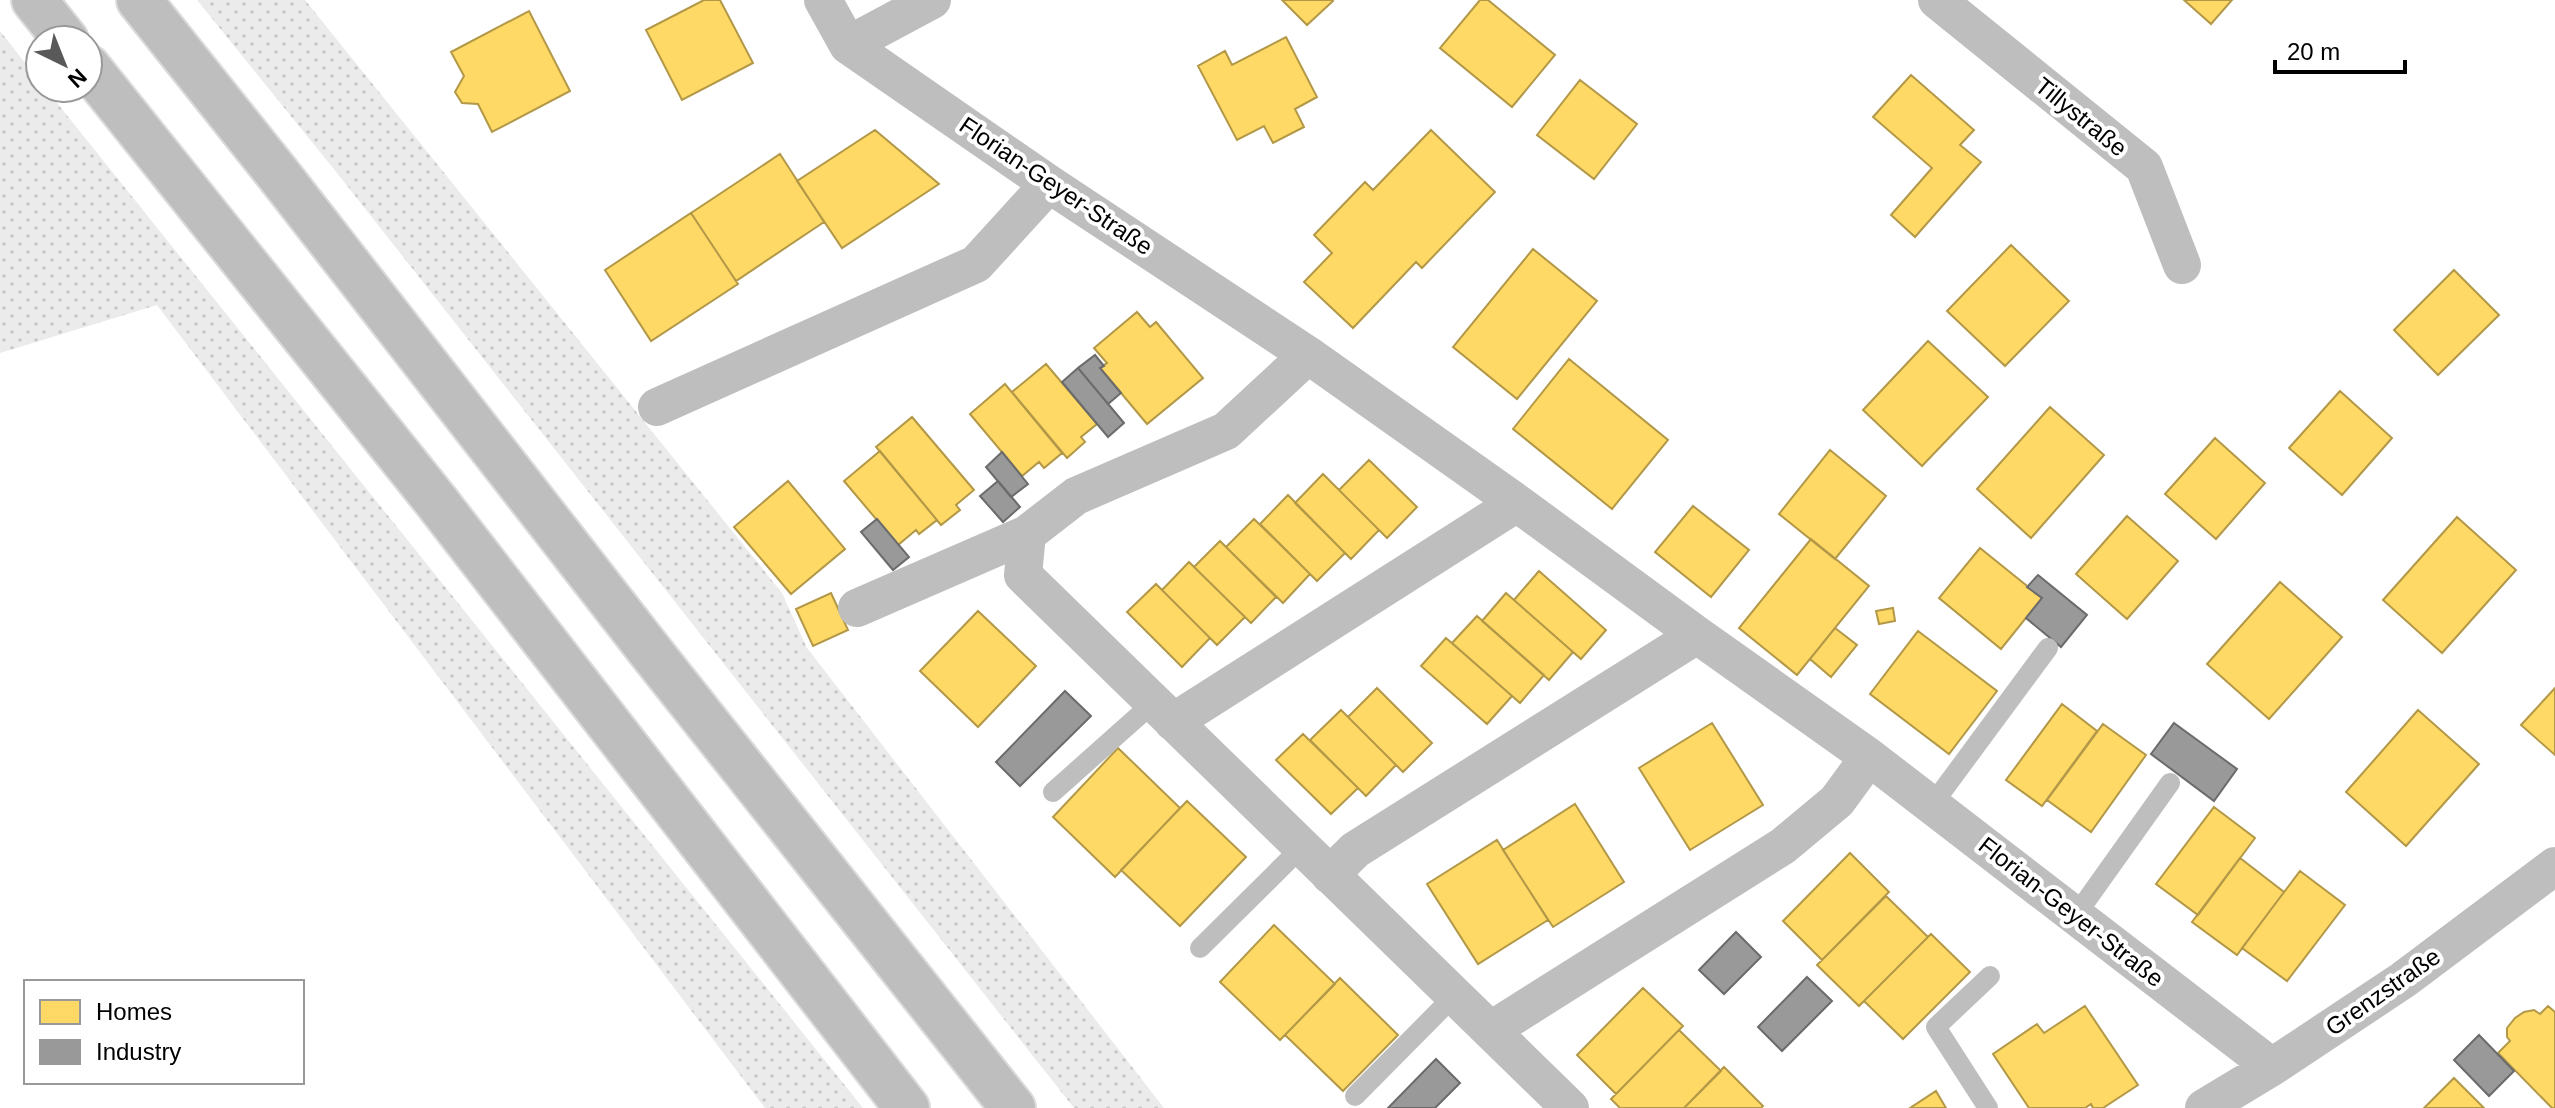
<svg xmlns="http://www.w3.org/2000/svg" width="2555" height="1108" font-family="Helvetica,sans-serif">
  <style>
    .grass { fill: url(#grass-dots) }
    .homes { fill: #ffd966; stroke: #b29847; stroke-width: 2 }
    .industry { fill: #999; stroke: #6b6b6b; stroke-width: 2 }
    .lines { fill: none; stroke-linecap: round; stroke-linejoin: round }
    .primary-casing { stroke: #dbdbdb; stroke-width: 48 }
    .lane { stroke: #bebebe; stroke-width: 20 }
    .street { stroke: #bebebe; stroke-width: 38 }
    .primary { stroke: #bebebe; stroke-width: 44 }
    .labels { text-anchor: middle; stroke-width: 8; stroke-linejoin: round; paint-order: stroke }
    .street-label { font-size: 24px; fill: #000; stroke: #fff }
  </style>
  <defs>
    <pattern id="grass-dots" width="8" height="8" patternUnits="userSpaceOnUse" patternTransform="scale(2)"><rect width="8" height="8" fill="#ebebeb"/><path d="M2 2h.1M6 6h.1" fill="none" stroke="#c8c8c8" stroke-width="1.8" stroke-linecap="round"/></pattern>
  </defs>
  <rect width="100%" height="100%" fill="#fff"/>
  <path class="grass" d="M197,0H305L782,593L807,648L1164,1108H1074L337,173Z
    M0,31L40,82V88H45L863,1108H765L157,305L0,353Z"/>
  <path class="homes" d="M704,0H720L753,63L682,100L646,30Z
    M1282,0H1332L1333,1L1307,25Z
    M1480,0H1488L1555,55L1512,107L1440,48Z
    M2184,0H2232L2211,24Z
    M529,11L570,91L492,132L478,104L462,103L455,92L464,76L451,52Z
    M1286,37L1317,97L1295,109L1304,127L1273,143L1264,126L1237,140L1198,66L1225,51L1232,65Z
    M1911,75L1974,130L1960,145L1981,162L1915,237L1891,215L1932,168L1873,117Z
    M1580,80L1637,124L1594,179L1537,135Z
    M875,130L939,184L842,248L797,181Z
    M1431,130L1495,192L1422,268L1416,262L1353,328L1304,282L1332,253L1314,235L1365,182L1373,190Z
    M780,154L824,222L736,281L691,213Z
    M691,213L738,284L651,341L605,270Z
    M2011,245L2069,301L2005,366L1947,311Z
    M1533,249L1597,301L1517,399L1453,347Z
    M2454,270L2499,315L2438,375L2394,330Z
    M1137,312L1150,327L1156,322L1203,378L1147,424L1100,368L1107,363L1094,348Z
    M1928,341L1988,397L1922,466L1863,410Z
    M1569,359L1668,440L1612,509L1513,429Z
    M1046,364L1097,424L1081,437L1085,442L1067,458L1012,392Z
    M1005,384L1062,453L1044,468L1039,462L1022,476L970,414Z
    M2340,391L2392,438L2342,495L2289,448Z
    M2050,407L2104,455L2031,538L1977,489Z
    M912,417L974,490L956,505L960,510L941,525L876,447Z
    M2215,438L2265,483L2216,539L2165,494Z
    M1830,450L1886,496L1835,559L1779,514Z
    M880,451L937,520L919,534L916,530L898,545L844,481Z
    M1369,460L1417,507L1387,538L1339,490Z
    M1323,474L1379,530L1351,559L1295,503Z
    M788,481L845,549L791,594L734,527Z
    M1288,495L1345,553L1317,581L1260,524Z
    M1693,506L1749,550L1711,597L1655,552Z
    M2127,516L2178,561L2127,619L2076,574Z
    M2457,517L2516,570L2442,653L2383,600Z
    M1254,519L1310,574L1283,603L1226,547Z
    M1811,539L1869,586L1797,675L1739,628Z
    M1220,541L1276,597L1251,623L1194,567Z
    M1980,548L2042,598L2001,649L1939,598Z
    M1189,562L1245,617L1217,645L1162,590Z
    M1539,571L1606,630L1581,659L1514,600Z
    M2280,582L2342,637L2269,719L2207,664Z
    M1156,584L1210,638L1182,667L1127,612Z
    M831,593L848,630L813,646L796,609Z
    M1506,593L1573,652L1549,680L1482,621Z
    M1893,608L1895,621L1879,624L1876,611Z
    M978,611L1036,666L978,727L920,671Z
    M1477,616L1544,675L1520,703L1452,643Z
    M1835,628L1857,645L1831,677L1810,659Z
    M1918,631L1997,691L1949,754L1870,694Z
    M1446,638L1512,696L1487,724L1421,666Z
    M1377,688L1432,743L1403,772L1348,717Z
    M2555,688V755L2521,725Z
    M2062,704L2097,731L2042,806L2006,780Z
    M1341,710L1396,765L1366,796L1310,740Z
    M2418,710L2479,764L2406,846L2346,792Z
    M1712,723L1763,805L1690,850L1639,768Z
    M2103,724L2146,755L2091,832L2047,800Z
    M1303,734L1358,788L1331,814L1276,760Z
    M1118,748L1180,808L1115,877L1053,817Z
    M1187,801L1246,857L1180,926L1121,870Z
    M1575,804L1624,882L1553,927L1503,850Z
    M2214,807L2255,838L2198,915L2156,884Z
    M1497,840L1548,920L1478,964L1427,884Z
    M1850,853L1889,892L1822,960L1783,921Z
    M2240,858L2284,892L2237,955L2192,922Z
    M2300,871L2345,905L2287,981L2242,948Z
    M1886,896L1928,937L1859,1006L1817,965Z
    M1274,925L1335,984L1280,1040L1220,982Z
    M1931,934L1970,972L1903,1039L1864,1001Z
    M1340,978L1398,1035L1343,1091L1285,1035Z
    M1643,988L1683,1026L1616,1094L1577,1055Z
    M2085,1006L2138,1085L2103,1108H2093L2091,1104L2085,1108H2029L1993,1054L2037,1024L2044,1033Z
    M2548,1006L2555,1012V1108H2552L2498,1053L2510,1041L2507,1037V1028L2515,1018L2524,1012L2534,1010L2540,1014Z
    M1679,1030L1721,1071L1684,1108H1620L1611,1099Z
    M1724,1067L1763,1106L1761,1108H1684Z
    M2454,1078L2484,1108H2424Z
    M1936,1091L1946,1108H1910Z"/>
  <path class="industry" d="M1095,355L1104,366L1100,368L1121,393L1108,404L1078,368Z
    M1078,368L1124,423L1108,437L1062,382Z
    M1002,452L1028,484L1011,497L986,467Z
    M998,481L1020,507L1003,522L980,496Z
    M877,519L909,557L893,570L861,532Z
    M2038,575L2087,615L2061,647L2026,618L2042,598L2027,587Z
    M1065,691L1091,716L1020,786L996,762Z
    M2174,723L2237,769L2214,801L2151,754Z
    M1736,932L1761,957L1724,994L1699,970Z
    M1807,977L1832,1001L1782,1051L1758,1027Z
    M2479,1035L2514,1071L2489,1096L2454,1060Z
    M1436,1059L1460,1083L1435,1108H1388Z"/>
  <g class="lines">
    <defs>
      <path id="primary" d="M34,0L66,40
        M139,0L278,174L650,651L1013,1108
        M88,67L436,501L907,1108"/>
    </defs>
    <use href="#primary" class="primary-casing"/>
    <path class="lane" d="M1053,792L1153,703
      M1932,805L2048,648
      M2076,915L2170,783
      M1200,948L1302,847
      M1355,1096L1455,995
      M1988,1108L1936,1027L1990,976"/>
    <path class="street" d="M823,0L848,45L1049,184L1308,355L1517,503L1697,635L1869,757L2272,1067
      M1937,0L2144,167L2182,265
      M848,45L932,0
      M1308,355L1226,431L1076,496L1027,534L1023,575L1570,1108
      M657,407L976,264L1049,184
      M857,608L1027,534
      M1173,722L1517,503
      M1330,875L1355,850L1697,635
      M1491,1030L1783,846L1837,801L1869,757
      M2204,1108L2272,1067L2403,980L2555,866"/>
    <use href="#primary" class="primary"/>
  </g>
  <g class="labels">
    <g class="street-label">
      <text transform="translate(2081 117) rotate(39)" y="8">Tillystraße</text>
      <text transform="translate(1056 186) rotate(34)" y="8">Florian-Geyer-Straße</text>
      <text transform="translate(2071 912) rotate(38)" y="8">Florian-Geyer-Straße</text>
      <text transform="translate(2383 992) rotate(-35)" y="8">Grenzstraße</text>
    </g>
  </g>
  <rect x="24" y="980" width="280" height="104" fill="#ffffff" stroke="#999999" stroke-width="2"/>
  <rect x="40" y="1000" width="40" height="24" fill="#ffd966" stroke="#999999" stroke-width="2"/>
  <text x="96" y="1020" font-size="24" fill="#000000">Homes</text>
  <rect x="40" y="1040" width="40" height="24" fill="#999999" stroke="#999999" stroke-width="2"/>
  <text x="96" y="1060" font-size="24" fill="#000000">Industry</text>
  <g transform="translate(64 64) rotate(137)"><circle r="38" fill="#ffffff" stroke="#999999" stroke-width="2"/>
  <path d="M0-6L14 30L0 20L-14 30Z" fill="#595959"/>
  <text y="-12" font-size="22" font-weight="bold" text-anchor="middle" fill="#000000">N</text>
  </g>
  <path d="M2275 60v12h130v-12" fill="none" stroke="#000000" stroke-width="4"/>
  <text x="2287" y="60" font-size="24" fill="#000000" stroke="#ffffff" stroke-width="6" paint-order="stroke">20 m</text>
</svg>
